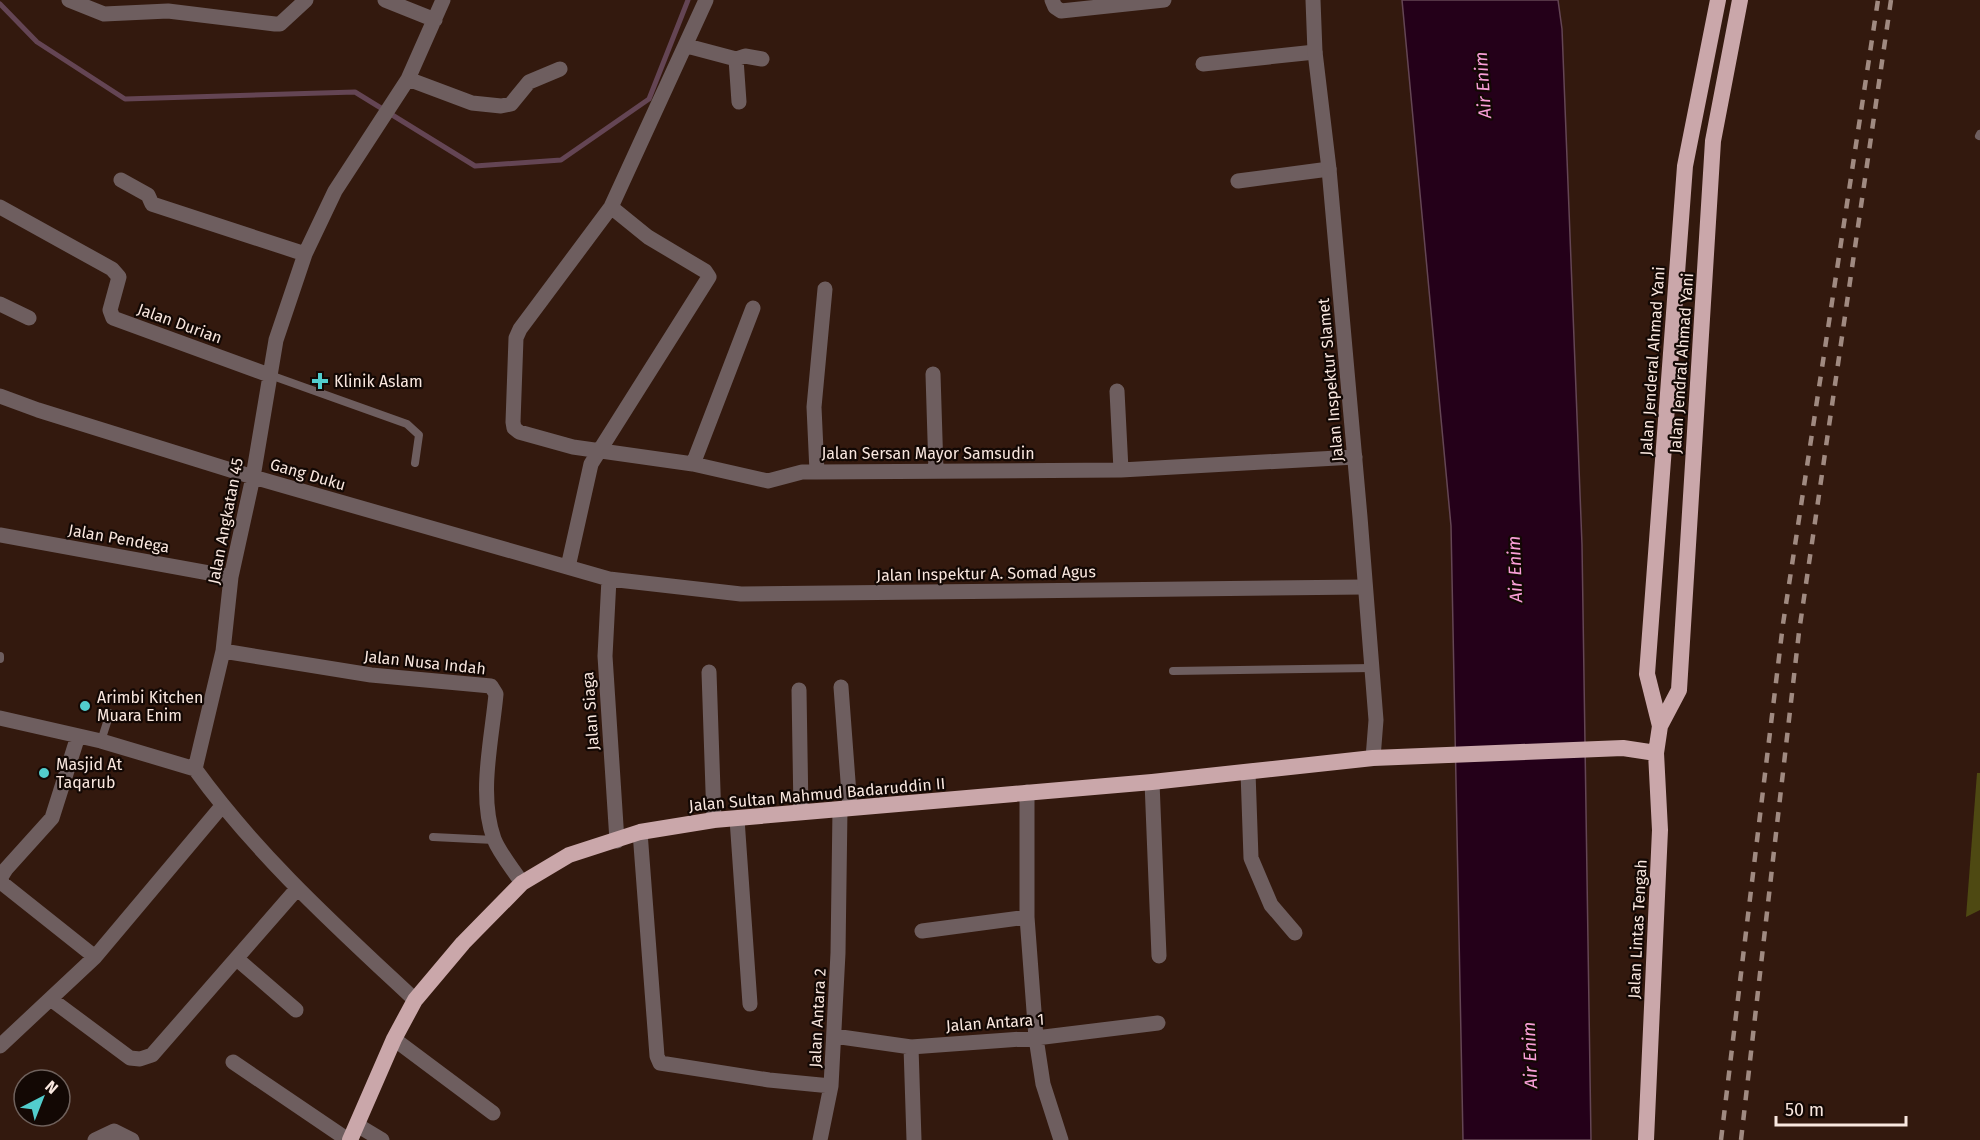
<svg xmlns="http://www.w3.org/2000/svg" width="1980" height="1140" font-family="'Fira Sans',sans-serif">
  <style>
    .green { fill: #4e4912 }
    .water { fill: #240019; stroke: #644554; stroke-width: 1.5 }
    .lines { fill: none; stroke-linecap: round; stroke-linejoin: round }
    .stream { stroke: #644554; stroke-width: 5 }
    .service { stroke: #6e5e5f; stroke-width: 8 }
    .minor { stroke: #6e5e5f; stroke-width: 15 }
    .tertiary { stroke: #6e5e5f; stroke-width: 15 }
    .trunk { stroke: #caa7aa; stroke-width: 16 }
    .rail { stroke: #a08a81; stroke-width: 4.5; stroke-dasharray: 10 10; stroke-linecap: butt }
    .poi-dot { fill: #52cdcd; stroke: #130804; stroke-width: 2 }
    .labels { text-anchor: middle; stroke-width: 4.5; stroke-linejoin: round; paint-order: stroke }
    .street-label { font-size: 16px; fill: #f9e7df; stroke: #130804 }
    .poi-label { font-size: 16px; fill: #f9e7df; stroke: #130804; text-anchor: start }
    .water-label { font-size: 18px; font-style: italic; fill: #faa0d8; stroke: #130804 }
  </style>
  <rect width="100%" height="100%" fill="#33190e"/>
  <path class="green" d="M1977,773H1980V910L1966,917Z"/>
  <path class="water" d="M1402,0H1558L1562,29L1582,545L1591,1140H1463L1451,526Z"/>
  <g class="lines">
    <path class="stream" d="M0,4L37,42L125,99L355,92L475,166L561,160L649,99L688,0"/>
    <path class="service" d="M1979,136L1980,134
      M270,375L407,424L419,435L415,463
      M0,659V656
      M1173,671L1372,668
      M101,741L110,713
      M433,837L494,840"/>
    <path class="minor" d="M69,0L104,14L168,11L275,24H280L306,0
      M385,0L435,20
      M706,0L611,207L520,329L516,338L513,422L514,428L519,432L573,447L693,464L768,481L802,472H817L1121,470L1355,457
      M1052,0L1055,7L1061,11L1164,0
      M687,46L736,59L745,56L762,59
      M736,59L739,102
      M1203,64L1315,52
      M408,79L472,103L501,106L511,104L529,82L560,69
      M121,180L148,195L152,204L305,254
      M1238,181L1329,169
      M0,207L112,269L119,277L110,310L113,318L269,375
      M0,304L29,318
      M933,374L936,471
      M1117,391L1121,470
      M0,396L38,410L253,477L609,579L741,594L1364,587
      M693,464L753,308
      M817,472L814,407L825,289
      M0,535L231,577
      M568,567L591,464L709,277L705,271L648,237L611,207
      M609,579L605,656L617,841
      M223,651L371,675L491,686L496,694C492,739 478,795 494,839C500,854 513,869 522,883
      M709,672L714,820
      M841,687L850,808
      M799,690L801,812
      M0,718L101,741L195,769
      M78,736L52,818L6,869L1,877L2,883L95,957
      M1248,772L1251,858L1271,905L1295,933
      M1152,782L1159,956
      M1027,792V917L1036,1038L1043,1084L1061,1140
      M737,819L750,1004
      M640,832L657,1056L660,1063L769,1080L831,1086L838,953L840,809
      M922,931L1027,917
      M237,959L296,1010
      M52,1000L130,1058L140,1059L152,1055L296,890
      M415,1000C337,927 258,856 195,769L223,651L231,577L253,477L276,340L305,254L335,191L408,79L443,0
      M834,1036L911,1047L1036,1038L1158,1023
      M394,1039L493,1113
      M0,1046L95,957L222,806
      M911,1047L914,1140
      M233,1062L348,1140
      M357,1125L382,1140
      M95,1140L114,1131L132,1140
      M820,1140L831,1086"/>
    <path class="tertiary" d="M1313,0L1315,52L1329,169L1360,517L1376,720L1373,758"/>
    <path class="trunk" d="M1660,726L1647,674L1685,166L1718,0
      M1656,753L1660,726L1679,690L1713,141L1740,0
      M350,1140L394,1039L415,1000L463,943L522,883L569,855L640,832L714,820L1152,782L1373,758L1623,748L1656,753L1660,830L1646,1140"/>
    <path class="rail" d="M1721,1140L1783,624L1878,0
      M1741,1140L1799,632L1891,0"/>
  </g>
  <g class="poi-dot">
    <path d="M317 372h6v6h6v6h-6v6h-6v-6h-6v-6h6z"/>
    <circle cx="85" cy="706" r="6"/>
    <circle cx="44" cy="773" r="6"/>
  </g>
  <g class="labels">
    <g class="street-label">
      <text transform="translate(180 323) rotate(20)" y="6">Jalan Durian</text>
      <text transform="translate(1652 361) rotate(-86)" y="6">Jalan Jenderal Ahmad Yani</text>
      <text transform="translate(1681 363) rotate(-86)" y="6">Jalan Jendral Ahmad Yani</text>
      <text transform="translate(1330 380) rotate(-95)" y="6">Jalan Inspektur Slamet</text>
      <text x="928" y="459">Jalan Sersan Mayor Samsudin</text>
      <text transform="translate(308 474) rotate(16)" y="6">Gang Duku</text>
      <text transform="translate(225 521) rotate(-79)" y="6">Jalan Angkatan 45</text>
      <text transform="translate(119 538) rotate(10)" y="6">Jalan Pendega</text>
      <text transform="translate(986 573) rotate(-1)" y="6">Jalan Inspektur A. Somad Agus</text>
      <text transform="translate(425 662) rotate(6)" y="6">Jalan Nusa Indah</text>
      <text transform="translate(590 711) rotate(-94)" y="6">Jalan Siaga</text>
      <text transform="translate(817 794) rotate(-5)" y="6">Jalan Sultan Mahmud Badaruddin II</text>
      <text transform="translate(1637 929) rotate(-87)" y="6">Jalan Lintas Tengah</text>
      <text transform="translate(817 1018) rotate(-87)" y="6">Jalan Antara 2</text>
      <text transform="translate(995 1022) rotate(-4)" y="6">Jalan Antara 1</text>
    </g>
    <g class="poi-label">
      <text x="334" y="387">Klinik Aslam</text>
      <text x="97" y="703">Arimbi Kitchen<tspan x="97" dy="18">Muara Enim</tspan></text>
      <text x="56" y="770">Masjid At<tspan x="56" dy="18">Taqarub</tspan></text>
    </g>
    <g class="water-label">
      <text transform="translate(1483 85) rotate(-94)" y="6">Air Enim</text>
      <text transform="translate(1515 569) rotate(-92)" y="6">Air Enim</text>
      <text transform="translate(1530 1055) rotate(-92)" y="6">Air Enim</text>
    </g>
  </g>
  <g transform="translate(42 1098) rotate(42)"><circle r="28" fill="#130804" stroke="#6f615c" stroke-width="1.5"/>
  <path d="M0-4.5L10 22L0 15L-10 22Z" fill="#52cdcd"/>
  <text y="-9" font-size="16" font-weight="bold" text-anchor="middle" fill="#f9e7df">N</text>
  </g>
  <path d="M1776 1116v9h130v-9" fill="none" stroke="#f9e7df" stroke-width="3"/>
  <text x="1785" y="1116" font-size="18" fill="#f9e7df" stroke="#130804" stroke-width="4.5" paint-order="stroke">50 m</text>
</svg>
